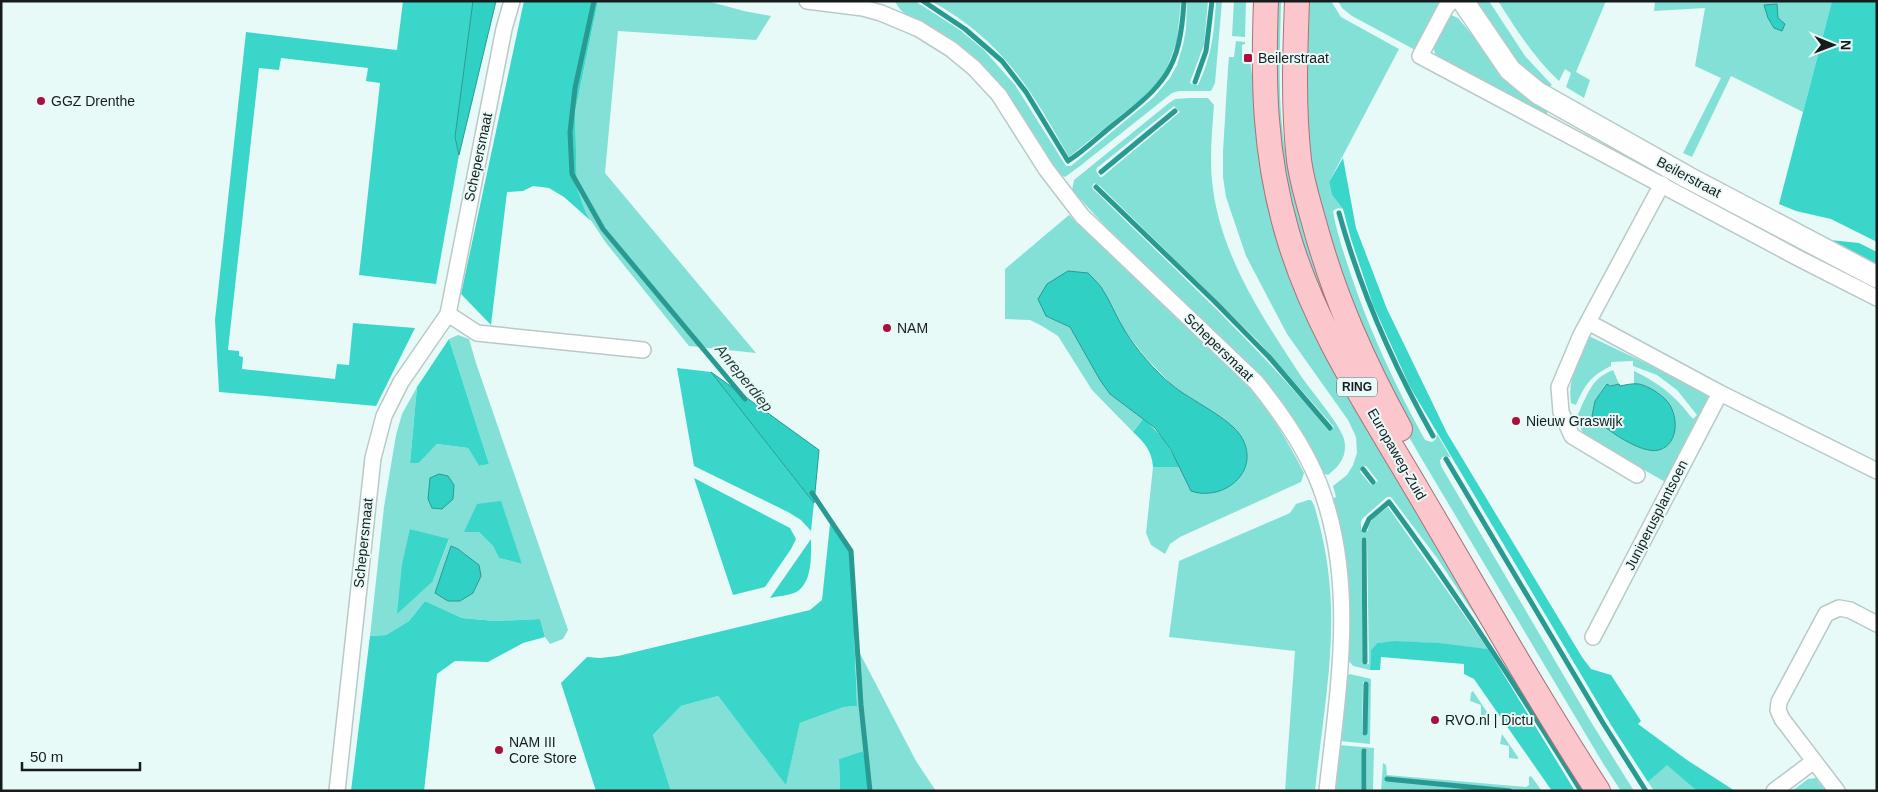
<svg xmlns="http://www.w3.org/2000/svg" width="1878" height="792" font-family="Arial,sans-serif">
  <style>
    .green { fill: #83e0d6; fill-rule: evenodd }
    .forest { fill: #3bd6ca }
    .water { fill: #31d0c4; stroke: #299a92 }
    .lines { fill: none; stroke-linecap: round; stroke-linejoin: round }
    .stream { stroke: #299a92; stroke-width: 5 }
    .street-casing { stroke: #b8cac7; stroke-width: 18 }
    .secondary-casing { stroke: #b8cac7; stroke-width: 24 }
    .primary-casing { stroke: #a97278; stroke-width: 26 }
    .street { stroke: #fff; stroke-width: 15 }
    .secondary { stroke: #fff; stroke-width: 21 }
    .primary { stroke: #fbc6cc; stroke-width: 24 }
    .poi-dot { fill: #a8113f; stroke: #e8faf8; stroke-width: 2 }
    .labels { text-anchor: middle; stroke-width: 4; stroke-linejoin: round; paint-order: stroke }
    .shield { fill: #e8faf8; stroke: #555f5e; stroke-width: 1 }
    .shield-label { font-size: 12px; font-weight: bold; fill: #161c1c }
    .poi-label { font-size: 14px; fill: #161c1c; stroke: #e8faf8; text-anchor: start }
    .street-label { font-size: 14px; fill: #161c1c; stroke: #e8faf8 }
    .water-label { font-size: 15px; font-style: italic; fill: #263f3c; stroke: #e8faf8 }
  </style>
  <rect width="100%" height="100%" fill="#e8faf8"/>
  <path class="green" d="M598,1H707L744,11L771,16L756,40L618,31L605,173L756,353L689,346L606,243L586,213L577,188L575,112Z
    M895,1H915L960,30L984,50L1015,85L1066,166H1071L1154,97L1170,78L1177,65L1183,45L1186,29L1187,1H1208L1204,45L1190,82L1191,84L1198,85C1212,56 1214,33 1216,1H1222L1215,83L1211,91H1179L1172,93L1080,166L1065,177L1060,175C1032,134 1009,88 972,56C961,46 949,38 937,31C923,23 902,18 895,1Z
    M931,1H1181L1177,41L1167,68L1160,80L1141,99L1069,157C1030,88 1003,41 931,1Z
    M1234,1H1246L1245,37L1232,36Z
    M1274,1H1281C1280,59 1276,117 1290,173L1394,426L1574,731L1611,791H1607L1356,370L1305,262L1278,152Z
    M1305,1H1331L1341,17L1399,49L1329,182L1332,195L1343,209L1338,208L1333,211C1337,235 1345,257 1353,281C1372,336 1397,389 1425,440L1432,442L1436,439L1437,434L1451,458L1447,456L1442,457L1440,461L1441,466L1591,722L1634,791H1621L1604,765L1420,456L1394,411L1361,345L1309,164Z
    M1338,1H1439L1417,51L1352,16L1342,8Z
    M1475,1H1489L1525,56L1552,85L1547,89L1520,66Z
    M1498,1H1606L1576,72L1590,80L1584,98L1566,87L1571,73L1565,69L1559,81C1534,58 1516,29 1498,1Z
    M1655,1H1832L1803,112L1731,76L1692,157L1683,153L1721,78L1695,66L1705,8L1654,11Z
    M1449,14L1458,18L1479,43L1548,110L1546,117L1437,58L1432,45Z
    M1236,41L1245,42V44L1242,45V56H1245V59L1250,58L1257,119L1277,222L1510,668L1437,558L1391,497H1387L1362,519L1361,523V531H1368C1368,520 1379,514 1388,507L1488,649C1451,646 1415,639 1377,643L1371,650L1370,670L1353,666L1348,660C1353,605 1349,551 1332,499L1336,497L1333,486L1347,475L1353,465L1357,453L1356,437L1348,420L1287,334L1246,256L1226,197L1223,177V152L1228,68L1229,57H1234ZM1363,466H1366L1378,481L1371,485L1360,472ZM1363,538L1367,539L1369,664L1363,663L1361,539Z
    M1189,98H1208L1214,105C1212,133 1209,161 1213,189C1222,256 1261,315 1297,370C1308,388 1339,422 1344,439C1348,455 1340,466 1328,475L1322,473L1297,425L1285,406L1251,366L1107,228L1072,190L1074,180L1169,103L1175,99ZM1174,106L1180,112L1102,177H1100L1096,171L1097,168ZM1094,183L1100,186L1257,340L1334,427L1328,430C1256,343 1173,268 1093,189L1092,187Z
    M1069,215L1254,392C1273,417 1290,445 1304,473L1301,482L1180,537L1170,544L1165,554L1151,545L1146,533L1153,467H1180L1192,491L1231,426L1173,386L1146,358L1125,331L1046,316L1070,327L1110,394L1143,419L1133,432L1092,390L1058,336L1042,326L1030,320L1005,319V269Z
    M458,335L469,339L476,363L568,630L563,639L550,644L545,637L540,619L495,621L462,618L425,601L409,621L386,635L370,636L384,507L396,435L402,414L417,387L410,463H419L437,444L468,448L479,466L489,464L449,339ZM410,529L449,540L433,581ZM479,532L522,564L499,558L493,546ZM451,547C467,551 473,562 481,576L473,593L460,601Z
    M1589,336L1706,392L1710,401L1667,483L1592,440L1584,434L1574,418C1579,414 1580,410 1582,405C1591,387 1594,378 1613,370L1619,384L1605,386L1595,401L1638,384H1634V371C1662,385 1674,395 1693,419L1697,415L1677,390L1657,375L1633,366V361L1611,362V366C1591,376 1585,384 1576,405L1571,403C1567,379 1579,358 1589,336Z
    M1308,500H1311L1314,505C1324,538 1330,572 1331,607C1333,666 1321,731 1315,791H1285L1295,651L1169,637L1179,561L1290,513L1296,504Z
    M855,644L916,761L936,791H872L863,751L839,759L840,791H671L653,735L681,706L718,696L786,784L800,723L844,707L857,706Z
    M1350,674L1371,679L1370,744L1340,741L1347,676ZM1363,682H1368L1367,734L1365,735L1362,732Z
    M1473,691L1489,715L1488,717H1481V705L1470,701L1471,693Z
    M1502,734L1518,757V759L1509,758V746L1500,744Z
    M1339,745L1374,748L1373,791H1367V751L1365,750L1363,751L1362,791H1335Z
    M1383,763L1386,765L1387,775L1526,787L1529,785V777L1531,776L1542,791H1381Z
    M1667,764L1697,791H1654L1648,782Z
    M1816,778L1826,791H1792L1808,779Z"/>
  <path class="forest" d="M403,1H473L455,137L459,155L436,284L359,275L380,83L366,81L368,68L281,58L279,70L259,68L228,350L239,351V356L243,357L242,369L335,379L337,364L349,365L353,323L415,328L376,406L219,392L215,320L246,32L397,50Z
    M524,1H598L575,112L577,188L586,213L591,221L564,197L549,188L533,186L523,191L507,192L491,325L461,294Z
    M1832,1H1877V242L1831,219L1796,211L1779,204Z
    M1343,158L1356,228L1387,309L1447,433L1582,657L1591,669L1611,675L1641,721L1638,724L1687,760L1735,791H1697L1667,765L1648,782L1611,725L1410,387L1373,305L1351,239L1343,209L1332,195L1329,182Z
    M1830,240L1859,243L1877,252V265Z
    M449,339L489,464L479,466L468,448L437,444L419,463H410L417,387Z
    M677,368L711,372L814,503L811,531L801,520L788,512L694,466Z
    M1143,419C1160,432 1170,448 1180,467H1153C1152,451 1144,442 1133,432Z
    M694,478L790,528L796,539L791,549L765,587L733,595Z
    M501,501L522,564L499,558L493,546L479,532H464L477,504Z
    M830,524L851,551L857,706L844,707L800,723L786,785L718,696L681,706L653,735L671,791H596L561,683L587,657L600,658L618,656L810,610L822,600Z
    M410,529L449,539L433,581L397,614L402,564Z
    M811,539C811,555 813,585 794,593C786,596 778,596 770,598Z
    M425,601L462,618L495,621L540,619L545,637L523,643L488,662L455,661L437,674L424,791H351L370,636L386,635L409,621Z
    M1395,641L1439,643L1488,649L1575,791H1552L1474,679L1464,674V664L1381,657L1380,670H1370L1371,650L1377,643Z
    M863,751L872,791H840L839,759Z"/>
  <path class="water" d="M473,1H496L459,155L455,137Z
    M1777,4L1778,18L1785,24L1782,31L1774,28L1768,18L1764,5Z
    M1068,271L1088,273C1092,277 1097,282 1101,287C1110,300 1116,317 1125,331C1137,350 1154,370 1172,385C1191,401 1231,418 1242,438C1261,472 1223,502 1191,491L1171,450L1155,428L1110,394L1100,380L1070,327L1046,316L1038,299L1047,284Z
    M711,372L819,450L814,503Z
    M1607,384L1610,386L1619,384L1620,386C1625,385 1633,383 1639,384C1648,386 1659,393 1665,399C1679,412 1680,444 1659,450C1641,455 1604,428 1592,416L1595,401Z
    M439,474L448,476L454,485L453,499L442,509L432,508L428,499L430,478Z
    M451,546L458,549L479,565L481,576L473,593L460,601H448L435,593Z"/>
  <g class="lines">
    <path class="stream" d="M594,1L575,88L570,132L572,174L603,229L745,399
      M923,1L965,29L1002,61L1026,92L1068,161C1084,151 1098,137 1113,125C1165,84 1180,70 1184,1
      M1195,82L1206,51L1212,1
      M1101,172L1175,111
      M1096,187L1215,302L1269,357L1330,428
      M1339,213C1361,292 1393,365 1433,436
      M1446,459L1603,723L1646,791
      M1363,469L1373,482
      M812,493L851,551L861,705L870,791
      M1364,530L1369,519L1389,502C1458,595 1520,692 1581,791
      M1364,540L1365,662
      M1365,733L1366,684
      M1387,779L1510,791
      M1364,790V751"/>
    <defs>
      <path id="street" d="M807,1L863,8L881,13L919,29L951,49L974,68L999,95L1046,169L1082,216L1256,382C1281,413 1306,449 1320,486C1357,584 1338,689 1327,791
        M1452,1L1446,7L1420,56L1802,260L1877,298
        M448,314L477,333L643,350
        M1588,322L1720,393L1877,471
        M1637,475L1572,436L1561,412L1559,387L1581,335L1662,184
        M1593,637L1720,393
        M337,791L373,458L384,416L401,382L448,314L504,29L512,1
        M1774,791L1814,761
        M1837,791L1782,719L1778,710L1779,702L1826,614L1839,608L1850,610L1877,624"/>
      <path id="secondary" d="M1463,1L1510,70L1538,93L1687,177L1877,277"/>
      <path id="primary" d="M1266,1C1263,82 1264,153 1287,232C1314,327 1370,409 1419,493C1478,593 1535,694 1598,791
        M1297,1C1295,54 1293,107 1299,160C1302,183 1309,204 1315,226C1335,299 1364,363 1400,429"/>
    </defs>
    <use href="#street" class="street-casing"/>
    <use href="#secondary" class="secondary-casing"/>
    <use href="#primary" class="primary-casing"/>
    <use href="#street" class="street"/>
    <use href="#secondary" class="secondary"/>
    <use href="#primary" class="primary"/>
  </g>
  <g class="poi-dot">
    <rect x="1243" y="53" width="10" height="10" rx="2.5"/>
    <circle cx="41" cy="101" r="5"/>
    <circle cx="887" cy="328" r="5"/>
    <circle cx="1516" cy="421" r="5"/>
    <circle cx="1435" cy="720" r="5"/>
    <circle cx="499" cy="750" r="5"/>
  </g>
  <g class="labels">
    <rect class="shield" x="1337" y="377.5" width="40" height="19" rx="4"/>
    <g class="shield-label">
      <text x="1357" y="391">RING</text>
    </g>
    <g class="poi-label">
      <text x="1258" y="63">Beilerstraat</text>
      <text x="51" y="106">GGZ Drenthe</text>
      <text x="897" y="333">NAM</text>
      <text x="1526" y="426">Nieuw Graswijk</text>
      <text x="1445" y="725">RVO.nl | Dictu</text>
      <text x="509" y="747">NAM III<tspan x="509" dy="16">Core Store</tspan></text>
    </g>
    <g class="street-label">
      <text transform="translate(478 157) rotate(-78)" y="5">Schepersmaat</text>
      <text transform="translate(1689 177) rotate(28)" y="5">Beilerstraat</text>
      <text transform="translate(1219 347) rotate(44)" y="5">Schepersmaat</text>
      <text transform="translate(1397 454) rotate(60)" y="5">Europaweg-Zuid</text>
      <text transform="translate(1656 515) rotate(-63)" y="5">Juniperusplantsoen</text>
      <text transform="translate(363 543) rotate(-84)" y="5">Schepersmaat</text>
    </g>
    <g class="water-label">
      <text transform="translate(744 378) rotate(51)" y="5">Anreperdiep</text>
    </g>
  </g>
  <rect width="1878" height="792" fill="none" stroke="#161c1c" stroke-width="5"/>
  <g transform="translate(1833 45) rotate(91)" stroke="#e8faf8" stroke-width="4" paint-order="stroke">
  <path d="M0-4L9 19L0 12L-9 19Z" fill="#161c1c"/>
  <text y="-8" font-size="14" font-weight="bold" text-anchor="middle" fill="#161c1c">N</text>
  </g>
  <path d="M22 762v8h118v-8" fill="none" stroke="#161c1c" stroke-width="2.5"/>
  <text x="30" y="762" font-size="15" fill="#161c1c" stroke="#e8faf8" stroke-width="4" paint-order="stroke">50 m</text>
</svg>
